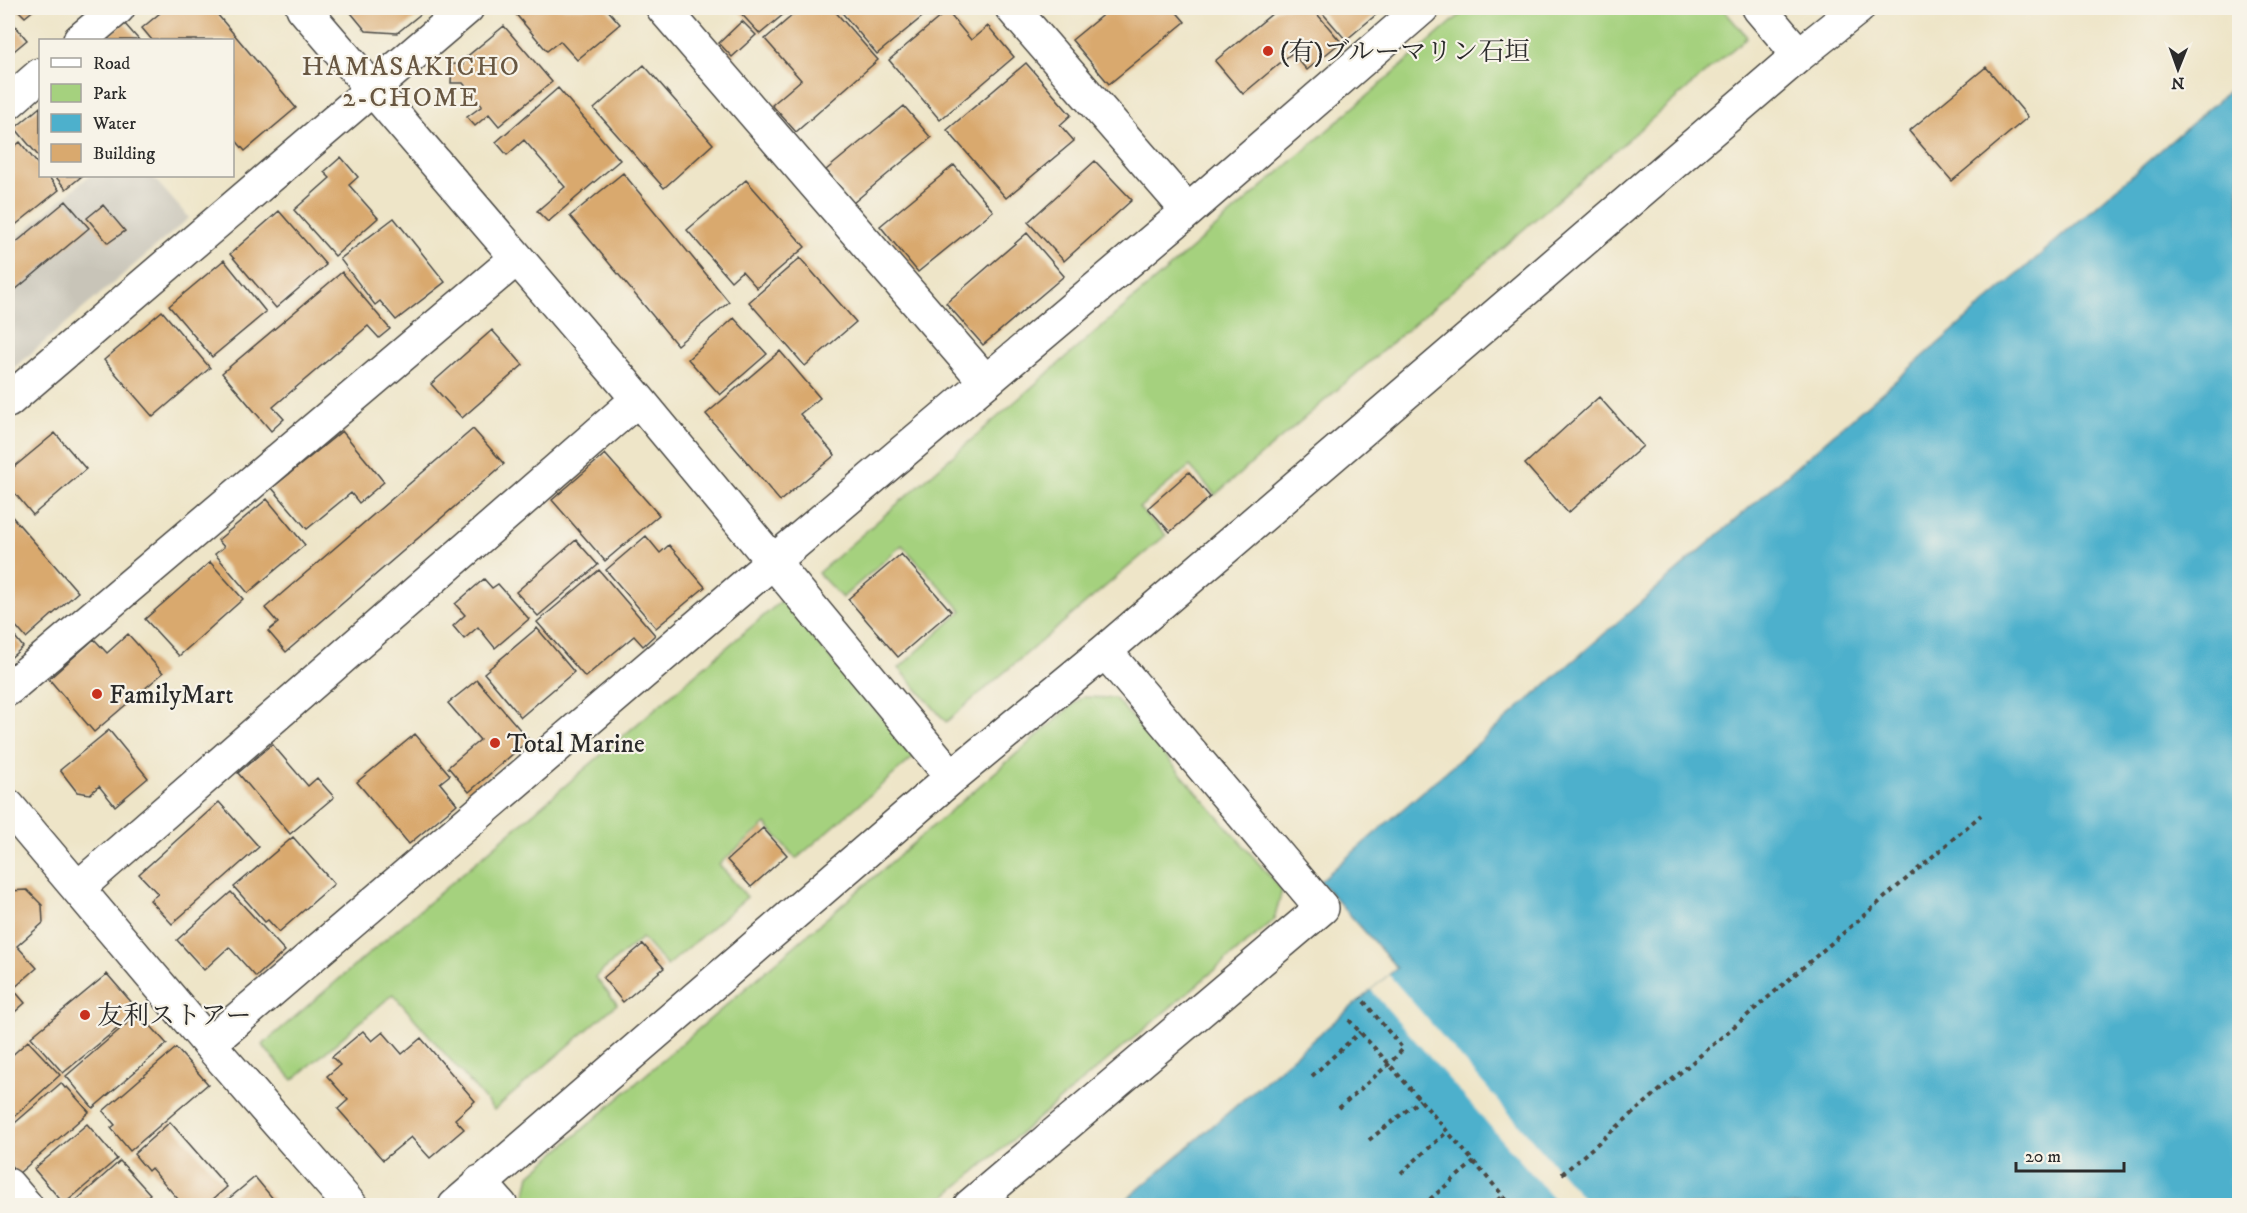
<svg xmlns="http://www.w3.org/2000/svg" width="2247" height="1213" font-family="'IM FELL DW Pica','Noto Serif JP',serif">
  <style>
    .industrial { fill: #c8c4b8 }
    .green { fill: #a5d17e; stroke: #687e54; stroke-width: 1.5 }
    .water { fill: #4db0cc; stroke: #3c6e7c; stroke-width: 1.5 }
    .pier { fill: #eee5c8 }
    .building { fill: #d9a96e }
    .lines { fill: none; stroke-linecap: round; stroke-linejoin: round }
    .minor-casing { stroke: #484743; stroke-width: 36 }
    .path { stroke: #484743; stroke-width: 4; stroke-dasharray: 4.5 4.5; stroke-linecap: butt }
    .minor { stroke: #fff; stroke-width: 33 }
    .poi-dot { fill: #c8321e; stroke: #f7f3e8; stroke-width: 2 }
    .labels { text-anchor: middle; stroke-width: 4.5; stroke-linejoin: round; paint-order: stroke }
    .poi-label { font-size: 26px; fill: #2b2b2b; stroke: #f7f3e8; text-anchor: start }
    .neighbourhood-label { font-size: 27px; letter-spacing: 1.5px; fill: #685742; stroke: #f7f3e8 }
  </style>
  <rect width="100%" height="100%" fill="#f7f3e8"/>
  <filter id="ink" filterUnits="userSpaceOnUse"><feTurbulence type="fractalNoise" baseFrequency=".0167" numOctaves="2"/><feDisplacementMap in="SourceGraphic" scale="12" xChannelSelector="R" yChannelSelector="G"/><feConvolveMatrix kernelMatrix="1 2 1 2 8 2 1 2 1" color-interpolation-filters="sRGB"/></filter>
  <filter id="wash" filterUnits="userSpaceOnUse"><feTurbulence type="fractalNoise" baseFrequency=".008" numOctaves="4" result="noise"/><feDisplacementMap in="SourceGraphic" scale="24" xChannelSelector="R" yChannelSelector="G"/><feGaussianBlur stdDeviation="1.35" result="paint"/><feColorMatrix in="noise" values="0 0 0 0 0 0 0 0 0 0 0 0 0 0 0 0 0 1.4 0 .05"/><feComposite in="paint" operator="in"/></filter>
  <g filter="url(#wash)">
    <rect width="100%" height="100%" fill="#eee5c8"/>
    <path class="industrial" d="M89,176H152L189,218L8,373V245Z"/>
    <path class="green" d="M1468,8H1722L1747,37L1215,495L1190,466L1139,508L1166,535L946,722L899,668L962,611L902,545L842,598L818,573Z
      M781,601L915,756L796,859L766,824L719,864L747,897L667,966L642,938L595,977L617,1004L494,1110L393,994L293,1080L262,1045Z
      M1082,697L1115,698L1282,890L1274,920L935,1205H523L530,1175Z"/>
    <path class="water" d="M2239,82V1205L1119,1206L1397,968L1320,881Z"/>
    <path class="pier" d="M1389,975L1562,1174L1589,1205H1559L1371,990Z"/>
    <g id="blocks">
      <path class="building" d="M16,8H36L25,17Z
        M166,8H212L296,108L245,151L232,136V40H152L142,28Z
        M347,8H428L397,33L366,31Z
        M519,8H606L620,24L577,60L560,41L547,51L514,12Z
        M736,8H791L760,34Z
        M801,8H832L878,60L796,132L772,105L801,80L765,39Z
        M838,8H933L877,54Z
        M1111,8H1173L1185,22L1109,84L1072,40Z
        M1279,8H1312L1341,42L1307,70L1292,53L1243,94L1215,61Z
        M1318,8H1384L1346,40Z
        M947,11L971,40L988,26L1014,57L940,120L889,60Z
        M8,17L27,40L8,56Z
        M742,21L756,35L732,57L719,43Z
        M124,23L139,40H104Z
        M504,26L552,82L499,126L489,114L475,126L467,117L482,106L463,83H451L452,64L463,65L464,59Z
        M1026,63L1071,115L1060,125L1074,141L1006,198L947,130Z
        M644,65L713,144L664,188L594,109Z
        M1986,67L2028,117L1952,181L1909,131Z
        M558,88L620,160L548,222L537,211L565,187L524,140L507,155L496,142Z
        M904,106L931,138L853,203L826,170Z
        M40,107V158L15,128Z
        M20,142L40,167V176H48L59,190L8,231V152Z
        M341,157L358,177L349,185L378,218L335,256L294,210L330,178L324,172Z
        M1095,161L1132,200L1064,261L1028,222Z
        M954,165L993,211L918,272L880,226Z
        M623,173L729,302L677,345L570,216Z
        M55,176H82L66,189Z
        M746,180L805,247L757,288L742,271L731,281L687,230Z
        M66,201L89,228L8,296V249Z
        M103,205L125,231L108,243L87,218Z
        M279,211L326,265L276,308L230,254Z
        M394,218L445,282L396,320L380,301L375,305L340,259Z
        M1027,233L1064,276L983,345L946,303Z
        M800,258L856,322L805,366L749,302Z
        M224,260L266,312L212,357L169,306Z
        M342,272L390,329L379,338L368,326L273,407L284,419L271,431L222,373Z
        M162,311L210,368L153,417L104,360Z
        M734,318L767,354L720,395L688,359Z
        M492,330L523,365L462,418L431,384Z
        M780,351L820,398L800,414L835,455L780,501L706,414Z
        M1599,397L1643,446L1568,513L1525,464Z
        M473,429L504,464L286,652L268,631L278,623L265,608Z
        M342,431L384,482L359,503L351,493L307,529L272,488Z
        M55,433L86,469L33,515L8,485V472Z
        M605,454L659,515L605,561L552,500Z
        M1189,472L1210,497L1170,532L1148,508Z
        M267,499L305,545L248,593L215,554L224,547L218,540Z
        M8,512L78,592L26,638L8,617Z
        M646,536L660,553L669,545L705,587L656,628L606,570Z
        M576,540L598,565L538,616L516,592Z
        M901,554L951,611L898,657L848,599Z
        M210,562L243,599L179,656L145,619Z
        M599,570L655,635L643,646L634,636L585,677L537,622Z
        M484,579L492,588L498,584L529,619L495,648L478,627L464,639L453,626L465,615L455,604Z
        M8,628L23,647L8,660Z
        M537,628L574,672L521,717L484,673Z
        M128,634L163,673L94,732L49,679L94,639L107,653Z
        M477,680L529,740L469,792L448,767L480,740L448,703Z
        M109,730L148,778L115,806L99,786L90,794L77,792L60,770Z
        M415,734L450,775L440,783L457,804L409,844L357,782Z
        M272,744L308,786L317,778L334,797L290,834L238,773Z
        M219,802L259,847L172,924L150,900L158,894L139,874Z
        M763,828L787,855L751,887L727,860Z
        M293,837L334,884L279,932L268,920L265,922L234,887Z
        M27,890L42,905L43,923L17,946L37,968L13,989L25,1003L8,1018V891Z
        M231,892L285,951L256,977L229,947L204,970L177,940Z
        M643,944L664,968L623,1002L603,978Z
        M107,974L139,1011L63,1073L31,1037Z
        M139,1013L167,1044L93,1108L66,1076Z
        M363,1031L372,1041L383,1032L402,1054L421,1038L475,1101L455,1119L464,1129L430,1158L411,1137L383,1160L338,1109L348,1100L327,1076L340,1065L332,1057Z
        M28,1041L60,1075L8,1122V1059Z
        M176,1048L208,1084L130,1151L111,1128L115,1125L103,1111Z
        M61,1083L65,1088L67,1087L89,1112L18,1174L8,1162V1129Z
        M170,1122L227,1187L205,1206H184L151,1168L148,1171L134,1154Z
        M87,1124L117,1159L64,1204L34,1169Z
        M120,1161L150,1194L136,1206H70Z
        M255,1177L279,1206H220Z"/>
    </g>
  </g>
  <g filter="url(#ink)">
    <use href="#blocks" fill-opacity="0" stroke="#484743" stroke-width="1.5"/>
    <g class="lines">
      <defs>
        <path id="minor" d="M303,8L638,399L952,777
          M663,8L986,382
          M1012,8L1188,211
          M1759,8L1799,55
          M80,40L118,8
          M8,103L40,75
          M8,401L467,8
          M8,689L517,258
          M8,806L209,1044L351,1206
          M78,888L638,399
          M209,1044L743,587L1188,211L1422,8
          M480,1182L501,1206
          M8,1185L26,1206
          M455,1206L952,777L1105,651L1799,55L1858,8
          M970,1206L1322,908L1105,651"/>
      </defs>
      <use href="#minor" class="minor-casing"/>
      <path class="path" d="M1349,1020L1389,1064L1512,1206
        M1312,1076L1360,1032
        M1339,1108L1389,1064L1403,1049L1361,998
        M1369,1140L1420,1100
        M1401,1173L1448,1131
        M1562,1174L1981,815
        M1423,1205L1474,1162
        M1491,1206L1503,1195"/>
      <use href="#minor" class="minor"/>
    </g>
  </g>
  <g class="poi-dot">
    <circle cx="1268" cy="51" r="6"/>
    <circle cx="97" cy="694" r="6"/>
    <circle cx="495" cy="743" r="6"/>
    <circle cx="85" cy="1015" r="6"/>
  </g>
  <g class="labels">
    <g class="poi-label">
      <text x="1280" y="60">(有)ブルーマリン石垣</text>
      <text x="109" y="703">FamilyMart</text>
      <text x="507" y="752">Total Marine</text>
      <text x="97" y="1024">友利ストアー</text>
    </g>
    <g class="neighbourhood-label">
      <text x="411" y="75">HAMASAKICHO<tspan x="411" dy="31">2-CHOME</tspan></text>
    </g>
  </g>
  <rect width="2247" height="1213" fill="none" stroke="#f7f3e8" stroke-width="30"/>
  <rect x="39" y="39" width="195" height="138" fill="#f7f3e8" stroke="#a5a39c" stroke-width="1.5"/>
  <rect x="51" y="58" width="30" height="9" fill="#ffffff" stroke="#a5a39c" stroke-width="1.5"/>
  <text x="93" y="69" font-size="18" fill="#2b2b2b">Road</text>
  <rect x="51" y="84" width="30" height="18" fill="#a5d17e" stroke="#a5a39c" stroke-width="1.5"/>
  <text x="93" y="99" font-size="18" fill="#2b2b2b">Park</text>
  <rect x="51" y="114" width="30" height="18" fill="#4db0cc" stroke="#a5a39c" stroke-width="1.5"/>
  <text x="93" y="129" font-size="18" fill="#2b2b2b">Water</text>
  <rect x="51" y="144" width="30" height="18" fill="#d9a96e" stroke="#a5a39c" stroke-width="1.5"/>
  <text x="93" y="159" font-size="18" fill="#2b2b2b">Building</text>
  <g transform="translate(2178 69) rotate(181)" stroke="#f7f3e8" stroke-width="4.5" paint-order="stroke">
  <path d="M0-4.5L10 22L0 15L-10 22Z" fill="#2b2b2b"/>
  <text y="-9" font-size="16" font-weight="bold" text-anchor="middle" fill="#2b2b2b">N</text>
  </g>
  <path d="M2016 1162v9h108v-9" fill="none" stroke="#2b2b2b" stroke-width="3"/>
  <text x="2025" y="1162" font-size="18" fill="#2b2b2b" stroke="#f7f3e8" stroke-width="4.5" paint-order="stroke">20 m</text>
</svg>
